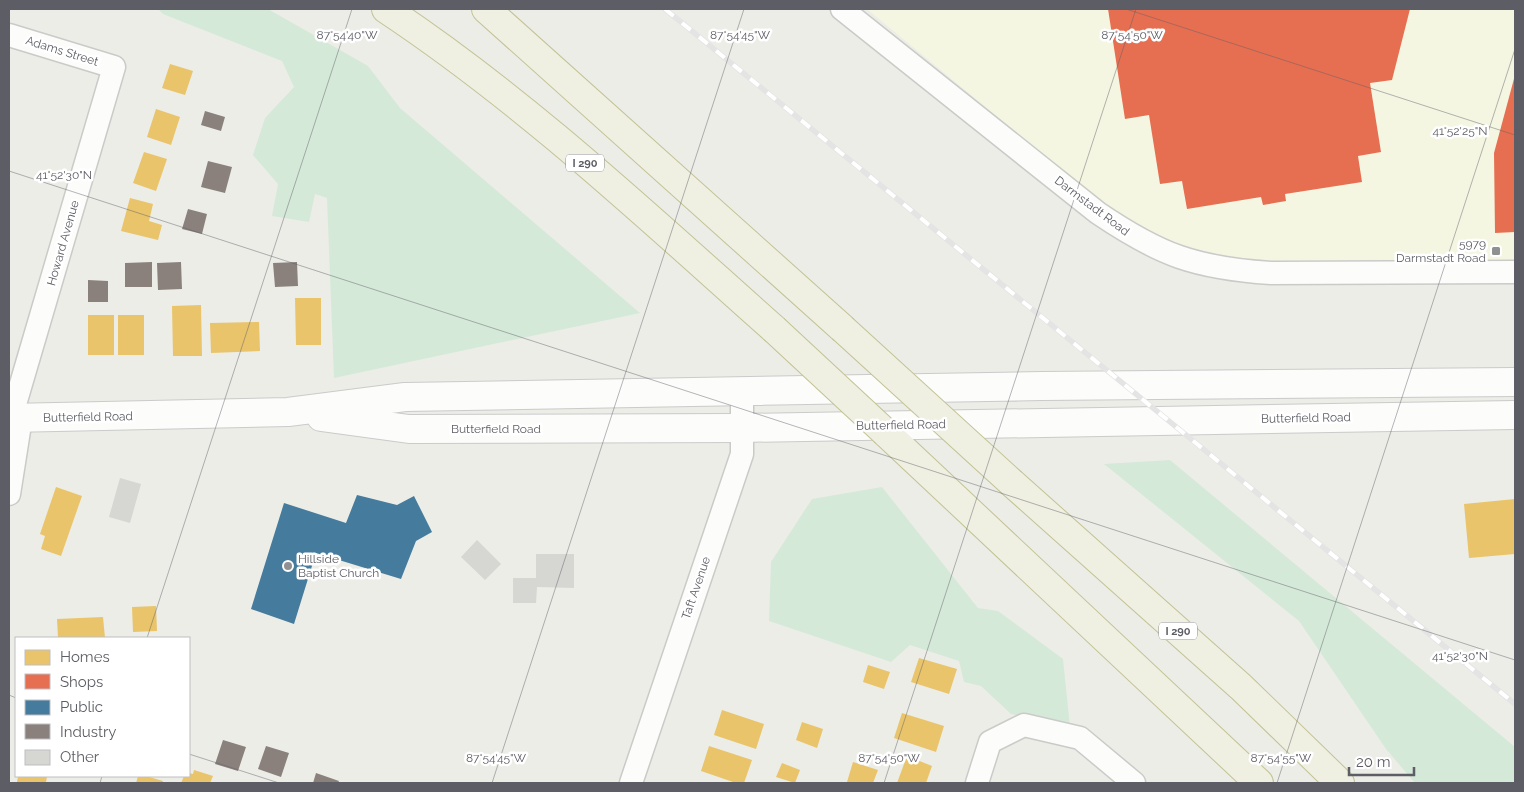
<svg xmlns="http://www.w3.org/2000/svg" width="1524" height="792" font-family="Raleway,sans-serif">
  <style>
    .commercial { fill: #f4f6e2 }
    .green { fill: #d5e9d8 }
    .homes { fill: #e9c46a }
    .shops { fill: #e76f51 }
    .public { fill: #457b9d }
    .industry { fill: #8a817c }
    .building { fill: #d6d6d2 }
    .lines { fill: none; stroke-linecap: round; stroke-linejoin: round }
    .street-casing { stroke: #cacbc9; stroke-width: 25 }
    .secondary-casing { stroke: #cacbca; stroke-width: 30 }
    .highway-casing { stroke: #c3c295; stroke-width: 30 }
    .street { stroke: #fcfcfb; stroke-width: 22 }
    .secondary { stroke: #fcfcfb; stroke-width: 28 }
    .highway { stroke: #efefe2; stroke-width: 28 }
    .rail-casing { stroke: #e4e4e4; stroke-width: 5.5 }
    .rail { stroke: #fff; stroke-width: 4; stroke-dasharray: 11; stroke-linecap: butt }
    .highway-bridge-casing { stroke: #c3c295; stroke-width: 30; stroke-linecap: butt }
    .highway-bridge { stroke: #efefe2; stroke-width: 28 }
    .ticks { fill: none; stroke: #5d5e65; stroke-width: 1; stroke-opacity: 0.45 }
    .poi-dot { fill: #8f9092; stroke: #fff; stroke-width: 2 }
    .labels { text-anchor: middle; stroke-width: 5; stroke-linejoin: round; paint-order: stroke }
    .shield { fill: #fff; stroke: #8e8e93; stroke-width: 1 }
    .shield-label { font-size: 11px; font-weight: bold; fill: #5d5e65 }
    .street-label { font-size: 12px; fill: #5d5e65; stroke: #fff }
    .poi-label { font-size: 12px; fill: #5d5e65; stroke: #fff; text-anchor: end }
    .ticks-label { font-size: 12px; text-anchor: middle; fill: #5d5e65; stroke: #fff; stroke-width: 5; stroke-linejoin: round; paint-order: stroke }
  </style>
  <rect width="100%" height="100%" fill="#ecede7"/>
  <path class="commercial" d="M867,9H1515V261L1260,262L1229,260L1165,242L1138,227L1093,196Z"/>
  <path class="green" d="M158,9H268L368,66L400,108L640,313L334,378L327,198L315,194L309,222L272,216L278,184L253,155L265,118L294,87L282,61L163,14Z
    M1170,460L1515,747V783H1415L1386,749L1299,621L1104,464Z
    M882,487L978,608L998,611L1063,659L1070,727L1011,714L981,686L964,682L959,661L910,645L891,662L769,621L771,562L812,499Z"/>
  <path class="homes" d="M170,64L193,71L185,95L162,88Z
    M156,109L180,117L171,145L147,137Z
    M144,152L167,159L156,191L133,183Z
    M130,198L153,204L149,221L162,225L158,240L121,231Z
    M295,298H321V345H296Z
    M201,305L202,356H173L172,306Z
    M88,315H114V355H88Z
    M118,315H144V355H118Z
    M259,322L260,351L211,353L210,323Z
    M56,487L82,496L61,556L41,549L45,536L40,534Z
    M1515,499V554L1469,558L1464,504Z
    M156,606L157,631L133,632L132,607Z
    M103,617L105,638H58L57,619Z
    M919,658L957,669L949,694L911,682Z
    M868,665L890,672L884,689L863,682Z
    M722,710L764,724L756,749L714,735Z
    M902,713L944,726L936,752L894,738Z
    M802,722L823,729L817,748L796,740Z
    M709,746L752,760L744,783H736L701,771Z
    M907,756L932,766L926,783H897Z
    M853,762L878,770L873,783L847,782Z
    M782,763L800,770L795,783L776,777Z
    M194,770L213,776L210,783H181L184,776H189V773L193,774Z
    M18,776H47L46,783L17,782Z
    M138,776H146L163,781L162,783H136Z"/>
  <path class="shops" d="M1108,9H1410L1392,80L1370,83L1381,152L1358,156L1362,182L1285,194L1286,201L1263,205L1261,197L1187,209L1182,181L1160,184L1149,115L1125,119Z
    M1515,75V232L1495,233L1494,153Z"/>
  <path class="public" d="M357,495L397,505L414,496L432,532L416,541L401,579L316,553L294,624L251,609L284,503L346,523Z"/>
  <path class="industry" d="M205,111L225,117L221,131L201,125Z
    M208,161L232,167L225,193L201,187Z
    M188,209L207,214L202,234L182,229Z
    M152,262V287H125V263Z
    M181,262L182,289L158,290L157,263Z
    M297,262L298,286L275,287L273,263Z
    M88,280L108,281V302H88Z
    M223,740L246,747L238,771L215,764Z
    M266,746L289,753L281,777L258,769Z
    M316,773L339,781L338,783H313Z"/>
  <path class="building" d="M120,478L141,484L130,523L109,517Z
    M477,540L501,564L485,580L461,557Z
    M536,554H574V588L537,587L536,603H513V578H536Z"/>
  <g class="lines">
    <defs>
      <path id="street" d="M842,9L1098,213C1160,255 1195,268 1271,273L1515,272
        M9,35L114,67L11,418
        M9,494L21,418
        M631,783L742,454V391
        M977,783L990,742L1024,725L1080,738L1134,783"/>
      <path id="secondary" d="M321,417L409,429L741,428L1515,415
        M9,418L288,412L405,397L1042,386L1515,382"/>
      <path id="highway" d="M386,9C526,102 649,218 774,329
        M486,9L842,328
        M886,433L1259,783
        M1012,483L1241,687L1340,783"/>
    </defs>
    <use href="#street" class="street-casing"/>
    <use href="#secondary" class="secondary-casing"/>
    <use href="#highway" class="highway-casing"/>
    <use href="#street" class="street"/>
    <use href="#secondary" class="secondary"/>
    <use href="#highway" class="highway"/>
    <defs>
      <path id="rail" d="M665,9L1515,704"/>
    </defs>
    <use href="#rail" class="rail-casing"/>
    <use href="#rail" class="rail"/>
    <defs>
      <path id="highway-bridge" d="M842,328L1012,483
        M774,329L886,433"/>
    </defs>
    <use href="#highway-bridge" class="highway-bridge-casing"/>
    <use href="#highway-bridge" class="highway-bridge"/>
  </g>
  <path class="ticks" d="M1126,9L1515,135M9,171L1515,660M147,638L352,9M9,695L16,698M189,754L279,783M100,783L102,776M492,783L744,9M884,783L1136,9M1277,783L1515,49"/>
  <g class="poi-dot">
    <rect x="1491" y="246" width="10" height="10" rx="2.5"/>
    <circle cx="288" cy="566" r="5"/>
  </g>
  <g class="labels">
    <g class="shield">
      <rect x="566" y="154.5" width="38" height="17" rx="4"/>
      <rect x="1159" y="622.5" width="38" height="17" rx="4"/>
    </g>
    <g class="shield-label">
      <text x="585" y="167">I 290</text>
      <text x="1178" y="635">I 290</text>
    </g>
    <g class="street-label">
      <text transform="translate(62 51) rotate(17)" y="4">Adams Street</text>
      <text transform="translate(1092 206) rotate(37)" y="4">Darmstadt Road</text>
      <text transform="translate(63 243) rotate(-74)" y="4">Howard Avenue</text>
      <text transform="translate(88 417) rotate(-1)" y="4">Butterfield Road</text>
      <text transform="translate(1306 418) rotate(-1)" y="4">Butterfield Road</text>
      <text transform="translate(901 425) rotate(-1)" y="4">Butterfield Road</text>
      <text x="496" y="433">Butterfield Road</text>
      <text transform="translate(696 588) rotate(-71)" y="4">Taft Avenue</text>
    </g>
    <g class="poi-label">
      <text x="1486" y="248">5979<tspan x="1486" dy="14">Darmstadt Road</tspan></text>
      <text x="298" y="563" text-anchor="start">Hillside<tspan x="298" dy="14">Baptist Church</tspan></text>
    </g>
  </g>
  <g class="ticks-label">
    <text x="347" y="39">87°54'40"W</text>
    <text x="740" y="39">87°54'45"W</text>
    <text x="1132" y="39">87°54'50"W</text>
    <text x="1460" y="135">41°52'25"N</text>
    <text x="64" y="179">41°52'30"N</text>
    <text x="1460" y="660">41°52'30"N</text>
    <text x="1281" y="762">87°54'55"W</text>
    <text x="496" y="762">87°54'45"W</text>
    <text x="889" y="762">87°54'50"W</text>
  </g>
  <rect width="1524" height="792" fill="none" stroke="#5d5e65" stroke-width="20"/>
  <rect x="15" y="637" width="175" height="140" fill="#ffffff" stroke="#bebfc1"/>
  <rect x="25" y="650" width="25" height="15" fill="#e9c46a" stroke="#bebfc1"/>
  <text x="60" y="662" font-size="15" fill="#5d5e65">Homes</text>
  <rect x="25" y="674" width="25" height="15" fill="#e76f51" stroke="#bebfc1"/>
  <text x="60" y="687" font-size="15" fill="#5d5e65">Shops</text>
  <rect x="25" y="700" width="25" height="15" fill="#457b9d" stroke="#bebfc1"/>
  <text x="60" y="712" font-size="15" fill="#5d5e65">Public</text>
  <rect x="25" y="724" width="25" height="15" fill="#8a817c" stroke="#bebfc1"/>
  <text x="60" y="737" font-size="15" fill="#5d5e65">Industry</text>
  <rect x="25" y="750" width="25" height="15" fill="#d6d6d2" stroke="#bebfc1"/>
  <text x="60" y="762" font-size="15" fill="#5d5e65">Other</text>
  <path d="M1349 767v8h65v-8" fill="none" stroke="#5d5e65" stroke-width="2.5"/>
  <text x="1356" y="767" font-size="15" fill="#5d5e65" stroke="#ffffff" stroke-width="4" paint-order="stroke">20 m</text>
</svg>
